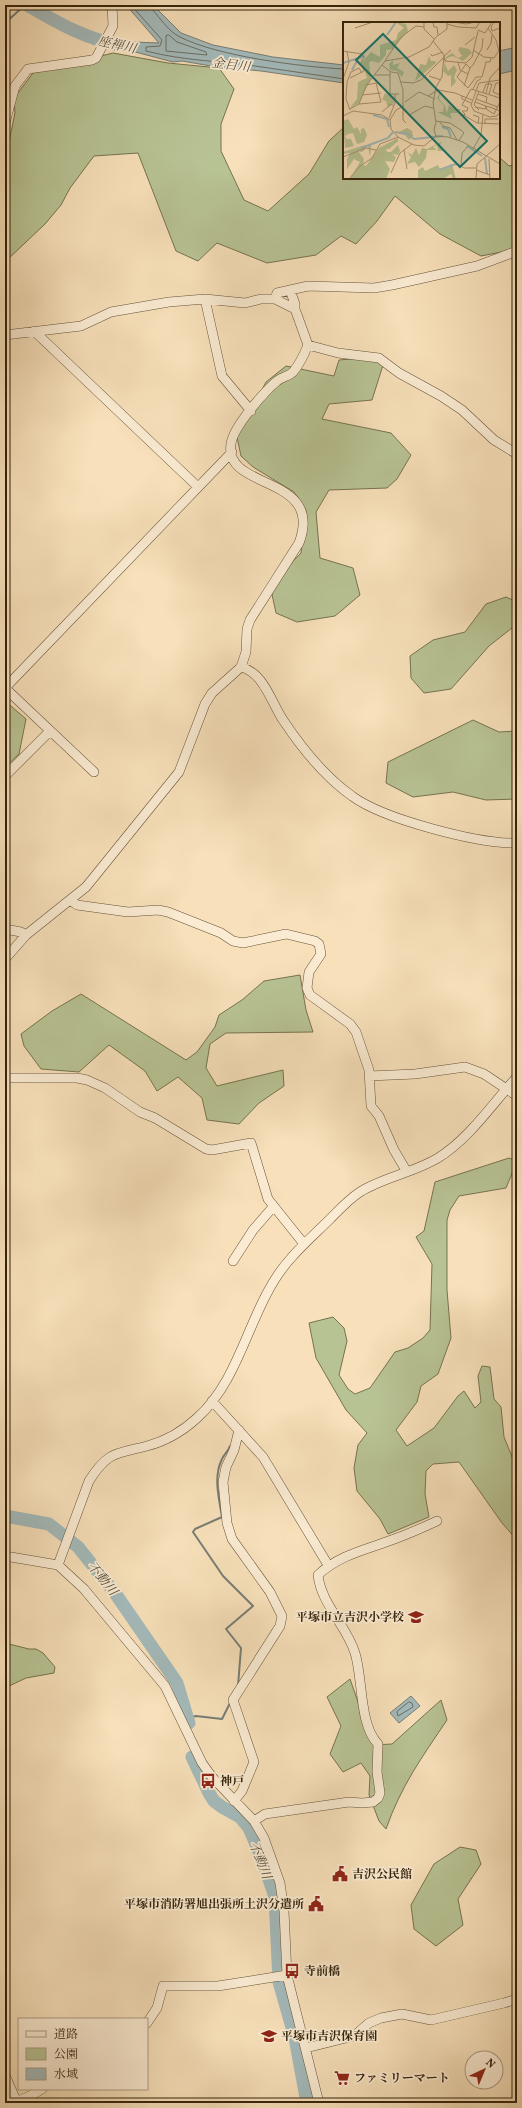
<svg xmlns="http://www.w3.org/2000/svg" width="522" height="2108" font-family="Vollkorn,'Noto Serif JP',serif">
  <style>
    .green { fill: #b8c394; stroke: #767350 }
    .water { fill: #a3babb; stroke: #777e75 }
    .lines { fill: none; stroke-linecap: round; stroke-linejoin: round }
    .shore { stroke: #6c6e63; stroke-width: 1 }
    .stream { stroke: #777e75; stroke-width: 2 }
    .river { stroke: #a3babb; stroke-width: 13 }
    .minor-casing { stroke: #665237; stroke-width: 10 }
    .minor { stroke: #faebd2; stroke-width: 9 }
    .labels { text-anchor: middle; stroke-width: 3.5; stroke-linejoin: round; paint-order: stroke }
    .poi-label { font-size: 12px; font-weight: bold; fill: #35230b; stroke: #faebd2; text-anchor: start }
    .water-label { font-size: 13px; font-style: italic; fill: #565040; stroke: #faebd2 }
    .inset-river { fill: none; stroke: #a3babb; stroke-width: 2 }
    .inset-road { fill: none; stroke: #a99474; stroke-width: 1 }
    .view { fill: #0f766e; fill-opacity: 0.15; stroke: #0f766e; stroke-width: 2 }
    .inset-edge { fill: none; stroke: #35230b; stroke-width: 2 }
  </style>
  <rect width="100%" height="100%" fill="#f7e0ba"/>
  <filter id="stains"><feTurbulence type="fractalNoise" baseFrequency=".005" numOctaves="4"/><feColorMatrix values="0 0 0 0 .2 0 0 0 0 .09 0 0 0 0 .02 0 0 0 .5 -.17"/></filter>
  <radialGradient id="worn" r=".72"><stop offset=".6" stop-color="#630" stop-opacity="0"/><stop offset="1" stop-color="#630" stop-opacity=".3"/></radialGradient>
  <path class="green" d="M113,53L168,63L219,68L234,89L221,124V151L244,200L268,211L309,174L329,141L344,127V178H499V157L509,166L517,164V249L481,256L440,234L395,196L377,221L356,244L341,236L316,255L267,263L217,243L198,261L176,251L138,153L94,156L70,188L61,205L45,224L5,262V161L15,113L14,98L33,73Z
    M372,357L383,365L372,400L329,404L322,419L391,433L411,455L397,479L387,488L329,490L316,512L320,558L353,568L360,595L335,616L297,622L276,613L270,585L301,553L306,510L294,492L253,467L241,456L237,437L266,382L286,366L334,376L339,360Z
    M506,597L517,602V624L489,646L451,689L424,693L411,678L410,656L433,640L465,632L486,604Z
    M5,701L26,719L19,754L5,767Z
    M473,720L499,732L517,731V799L486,800L453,792L413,797L386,783L388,762Z
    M300,975L306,1010L313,1032L226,1033L210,1044L206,1068L217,1086L283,1070L284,1086L259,1103L239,1124L207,1120L202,1098L178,1077L157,1091L145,1071L109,1045L79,1072L41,1069L24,1046L21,1034L52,1011L81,994L186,1060L197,1052L215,1027L219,1015L242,1000L264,981Z
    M509,1158L514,1160L513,1171L506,1188L459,1196L450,1210L447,1220V1290L451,1338L438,1374L421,1386L417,1402L396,1430L407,1446L434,1428L458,1396L464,1391L475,1408L481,1402L478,1376L482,1366L490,1367L494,1399L501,1407L504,1437L517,1469V1540L502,1523L459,1462L433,1464L426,1471L425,1494L429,1517L388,1534L380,1519L357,1491L354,1468L358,1445L367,1433L346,1410L316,1358L309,1323L333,1317L344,1328L347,1341L339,1375L348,1389L355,1394L370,1388L395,1352L408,1348L423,1338L430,1330L432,1264L416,1237L424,1231L435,1182Z
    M5,1643L29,1649H36L43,1653L55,1667L54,1673L26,1678L5,1688Z
    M350,1679L373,1745L392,1744L441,1700L447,1720C422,1757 401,1786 386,1829L379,1821L369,1795L370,1776L361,1763L343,1772L330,1754L341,1726L327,1697Z
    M460,1847L476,1850L481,1864L458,1899L463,1925L436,1946L414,1929L411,1905L434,1864Z"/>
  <path class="water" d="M126,5H153L181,33L213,45L273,57L344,65V83L261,71L211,66L182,61L173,62L124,49L76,31L133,42L159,43Z
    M517,47V70L499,74V51Z
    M411,1696L420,1706L399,1723L390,1713Z"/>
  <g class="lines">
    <path class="shore" d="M131,5L162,40L160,46L146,47V51C184,61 223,61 262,67C289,71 317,75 344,79
      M151,5L152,9C160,18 169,32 180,37C217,56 301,67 344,69
      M169,35L177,42L206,52L207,55L166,51V36Z
      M409,1702L412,1703L413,1707L398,1716L397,1712Z"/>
    <path class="stream" d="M5,23L25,5
      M230,1446C228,1452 224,1454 222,1459C213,1477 219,1498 222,1517L195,1529L193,1532L223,1576L253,1606L226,1629L241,1648L238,1686
      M188,1718L196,1716L222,1719L230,1703"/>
    <path class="river" d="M27,5C55,21 83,38 115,44
      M5,1516L49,1524L78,1547L115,1593L177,1683L189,1723
      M192,1757L209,1793L214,1801L222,1807L240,1817L249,1828L261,1856L275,1897L279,1982L295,2038L307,2103"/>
    <defs>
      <path id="minor" d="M5,123L15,86L28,69L92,60L96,58L113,26L112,5
        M290,290L295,304V309
        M205,299L222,376L251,411
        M275,299L277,293L308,286L374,288L392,285L477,266L517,251
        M34,331L198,487
        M5,335L81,326L111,312L169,302L205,299L245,303L261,299H275L295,309L308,345C304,355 300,364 293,372C289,376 282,377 277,381C264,392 233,427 231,444C223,491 325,474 299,543L250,620L247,629L246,652L241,667L212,693L205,704L179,772L86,887L26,935L5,959
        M308,345L338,353L379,358L399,373L441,396L462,410L494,440L517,454
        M241,667C264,673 271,702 283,720C301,747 325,777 352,796C383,819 478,844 517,843
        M94,772L5,688L232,452
        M5,776L50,731
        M70,900L77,905L128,912L158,910L168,912L221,933L233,941L243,943L286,934L315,941L319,944L321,954L309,972L307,988L310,995L350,1024L356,1032L369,1070L371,1106L379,1116L394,1150L407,1172
        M5,929L21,932L26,935
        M369,1076L415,1074L465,1067L484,1074L517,1096
        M5,1078H77L87,1080L105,1088L140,1112L155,1118L206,1149L212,1150L251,1143L268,1199L304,1244
        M233,1261L253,1230L273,1207
        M212,1401L263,1457L328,1565
        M5,1556L58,1565L84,1589L165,1686L202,1763L212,1777L254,1821L264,1838L280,1883L284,1911L287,1975L319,2103
        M58,1565L89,1481C108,1451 116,1454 147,1446C166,1441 183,1431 197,1418C244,1376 249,1304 291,1258C303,1244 317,1232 330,1219C339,1210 349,1199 360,1192C384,1177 413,1173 438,1158C470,1138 492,1104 517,1077
        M234,1801L242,1791L254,1762L233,1700L280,1626L282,1616L270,1592L232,1539L227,1523L223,1482L226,1467L234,1450L239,1430
        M254,1821L265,1814L349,1802L362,1803L373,1802L378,1798L380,1793L377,1772L378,1744C359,1725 363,1678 355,1653C347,1626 321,1604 318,1575C340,1554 369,1549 397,1538C411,1533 424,1527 437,1521
        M147,2023L157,2008L163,1986H218L287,1975
        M306,2048L354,2036L369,2023L381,2018L402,2014L431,2020L504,2003L517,1999
        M5,2075L17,2103
        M18,2101L30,2096L42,2089"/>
    </defs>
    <use href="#minor" class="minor-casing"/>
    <use href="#minor" class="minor"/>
  </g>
  <defs>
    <symbol id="school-bare" viewBox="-9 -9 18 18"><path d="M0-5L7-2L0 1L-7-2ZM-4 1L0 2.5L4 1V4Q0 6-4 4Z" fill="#8f2418" stroke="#faebd2" stroke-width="2.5" paint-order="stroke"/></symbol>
    <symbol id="bus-bare" viewBox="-9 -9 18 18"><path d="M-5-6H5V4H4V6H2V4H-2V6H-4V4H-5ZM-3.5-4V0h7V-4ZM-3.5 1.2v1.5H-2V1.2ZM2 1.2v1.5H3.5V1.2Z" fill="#8f2418" stroke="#faebd2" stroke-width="2.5" paint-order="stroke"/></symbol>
    <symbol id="civic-bare" viewBox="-9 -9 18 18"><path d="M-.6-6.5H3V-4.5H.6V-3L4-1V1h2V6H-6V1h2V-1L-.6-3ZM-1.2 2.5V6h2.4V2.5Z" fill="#8f2418" stroke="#faebd2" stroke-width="2.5" paint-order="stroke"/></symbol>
    <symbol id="supermarket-bare" viewBox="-9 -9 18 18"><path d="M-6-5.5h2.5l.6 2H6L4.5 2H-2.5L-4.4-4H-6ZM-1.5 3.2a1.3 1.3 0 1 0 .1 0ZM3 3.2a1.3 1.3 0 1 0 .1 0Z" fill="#8f2418" stroke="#faebd2" stroke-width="2.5" paint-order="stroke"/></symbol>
  </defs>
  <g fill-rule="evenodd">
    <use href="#school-bare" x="405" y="1606" width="22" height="22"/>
    <use href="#bus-bare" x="197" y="1770" width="22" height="22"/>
    <use href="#civic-bare" x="329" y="1863" width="22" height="22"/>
    <use href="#civic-bare" x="305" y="1893" width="22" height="22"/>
    <use href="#bus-bare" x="281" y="1960" width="22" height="22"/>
    <use href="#school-bare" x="258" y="2025" width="22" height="22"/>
    <use href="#supermarket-bare" x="331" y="2067" width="22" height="22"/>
  </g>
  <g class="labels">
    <g class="poi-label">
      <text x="404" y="1621" text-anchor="end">平塚市立吉沢小学校</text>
      <text x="220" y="1785">神戸</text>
      <text x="352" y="1878">吉沢公民館</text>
      <text x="304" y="1908" text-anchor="end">平塚市消防署旭出張所土沢分遣所</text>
      <text x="304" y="1975">寺前橋</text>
      <text x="281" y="2040">平塚市吉沢保育園</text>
      <text x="354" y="2082">ファミリーマート</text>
    </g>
    <g class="water-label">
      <text transform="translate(117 44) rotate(13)" y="5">座禅川</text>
      <text transform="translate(231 64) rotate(7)" y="5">金目川</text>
      <text transform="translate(103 1578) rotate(51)" y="5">不動川</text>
      <text transform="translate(261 1860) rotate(69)" y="5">不動川</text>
    </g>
  </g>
  <g transform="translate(343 22)">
    <rect width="157" height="157" fill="#f7e0ba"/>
    <path d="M53,0L63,2L65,9L50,27L43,28V33L36,41L28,39L26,41L28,57L16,81L7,86L14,77L15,60L24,56L19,40L28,30L37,35V23L53,18L55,11L61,6ZM117,25L126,27L129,31L120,39L110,34L104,36L102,42L105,49L111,43L114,48L111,55L113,60L108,65V53L105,54L100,49L103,35L109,31L115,36L119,34L115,28ZM86,34L88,39H92L93,41L72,59L77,42L83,43ZM50,38V43L57,41L54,46L61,50L59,55L54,49L47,48L46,42ZM42,71L51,75V81L45,86L43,79L39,78ZM97,71L96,77L102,84L104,91L106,83L112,87H118L116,91H107L109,97L94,90H100L101,84L94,76ZM5,97L11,107L14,105L18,112V107L21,106L24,113L21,120L14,122L10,111L5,112L2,114L4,117H8L11,124L2,126L0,99ZM64,106L69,109L70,114L66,118L62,113L54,111ZM55,116V119L46,127H43L44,130H48L55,123L57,129L55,133L49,132L53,135L51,140L42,139L47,147L43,157H7L17,140L11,137L4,147V137L7,131L0,132V130L22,123H28L27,135L25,124L19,130L15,129L21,137L20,143L23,144L36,126ZM98,120L97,124L101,129H95L94,123L90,125L94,128H84L83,136L76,145L72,140L64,142L68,135L64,130L69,133L73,126L76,133L79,126L84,127ZM109,142L113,157H110L108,152L100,157H75V148L80,145L82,149L95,143L97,147Z" fill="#b8c394"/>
    <path class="inset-river" d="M44,13L53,0M0,41L22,34M9,48L15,37M30,93L44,97L46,105M99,105L105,107L108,115M52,110L65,112L71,117L100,114M124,124L139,134M18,126L45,116L50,110M142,136L144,152M96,148L113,142"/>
    <path class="inset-road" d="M81,0V7L91,17M90,0L91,5H94L95,13M111,0L123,2L132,0M152,0L148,4L149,9L157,6M104,2L115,5L133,6L137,0M12,6L30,0M145,6L153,18L156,29M135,8L142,11L149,0M90,19L101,33L99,55L93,65L90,81L93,100L91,108L93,114M122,23L132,15M108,28L101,34L102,39L123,41L129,35L135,9M130,28L141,35L151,36L157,27M144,28L148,21L149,13M0,29L19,32L21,36L18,40L21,49L7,56M88,32L89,34L100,30M42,39L57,16L73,4L81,5M115,40L117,48L125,52M39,43L48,50L55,51L60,68V98L63,101M47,49V72H56M8,50L16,46L19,51M32,53H47M86,54L98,58M139,55H133L125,66L114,55L123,42L127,46L130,43L139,26L140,16M139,55L143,40H147L148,36M0,57L6,40L4,30M157,58L136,61L128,83L131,89L147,95L154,94L157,90M58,60L70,61L78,58L100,36M157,61H153L150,70L157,73M121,64L127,46M130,67L134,59L138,57M136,69L131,83L136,88M140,70L143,62H149L146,72M143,71L147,56L157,45M135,72L144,75L143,81M19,73L38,71M85,74L95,68L112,71L129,78M119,74V77L128,81M133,77L155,85M62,80L76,70L92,77M16,82L38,80L33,61L23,63M132,85L142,87L143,84L132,80M7,87L16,82L23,64L42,39L66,35L86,25L93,15L104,7V0M7,88L3,77L4,60L8,50M114,89L134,101L157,102M39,90L48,82L51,84M151,92L143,87L144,84L157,89M151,92L157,80M66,93L82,84L90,86M130,93L136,95L135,101M0,94L10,89L39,93L47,98L48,107L55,115L71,123L81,124L93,114L105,115L120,120L157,142M120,94L122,92L119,89H124L125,86L119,83L128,67L157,76M46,96L52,81V72M47,98L53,88L61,84M93,99L107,101L118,108L121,111L116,118M96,99L100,104L107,106L114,118M142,102V97H155M130,127L138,113L140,93M61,128L64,147M0,135L23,126L33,128M146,137L147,157M113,141L121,146H133M118,144L119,131L125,124M133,148L147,153M48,151L57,131L69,122M6,157L16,145L29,136L37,122L55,115M133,157L134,142L157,122"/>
    <path class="view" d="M40,12L144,119L117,145L13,38Z"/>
    <rect width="157" height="157" class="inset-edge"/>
  </g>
  <rect width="522" height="2108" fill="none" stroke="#f7e0ba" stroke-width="20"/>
  <rect x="6" y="6" width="510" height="2096" fill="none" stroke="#35230b" stroke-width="2"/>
  <rect x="10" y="10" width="502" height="2088" fill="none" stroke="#35230b"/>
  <rect x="18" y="2018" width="130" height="72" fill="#faebd2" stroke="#ab9b82"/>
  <rect x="26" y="2031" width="20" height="6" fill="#faebd2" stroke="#ab9b82"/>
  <text x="54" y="2038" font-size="12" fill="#35230b">道路</text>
  <rect x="26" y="2048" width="20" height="12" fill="#b8c394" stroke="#ab9b82"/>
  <text x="54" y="2058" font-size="12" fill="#35230b">公園</text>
  <rect x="26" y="2068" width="20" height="12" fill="#a3babb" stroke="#ab9b82"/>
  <text x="54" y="2078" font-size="12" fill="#35230b">水域</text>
  <g transform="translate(484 2070) rotate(44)"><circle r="19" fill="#faebd2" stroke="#ab9b82"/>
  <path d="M0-3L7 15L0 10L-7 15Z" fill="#8f2418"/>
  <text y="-6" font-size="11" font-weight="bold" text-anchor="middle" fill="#35230b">N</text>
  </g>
  <rect width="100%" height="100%" filter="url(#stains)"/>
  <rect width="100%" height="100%" fill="url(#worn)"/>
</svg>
